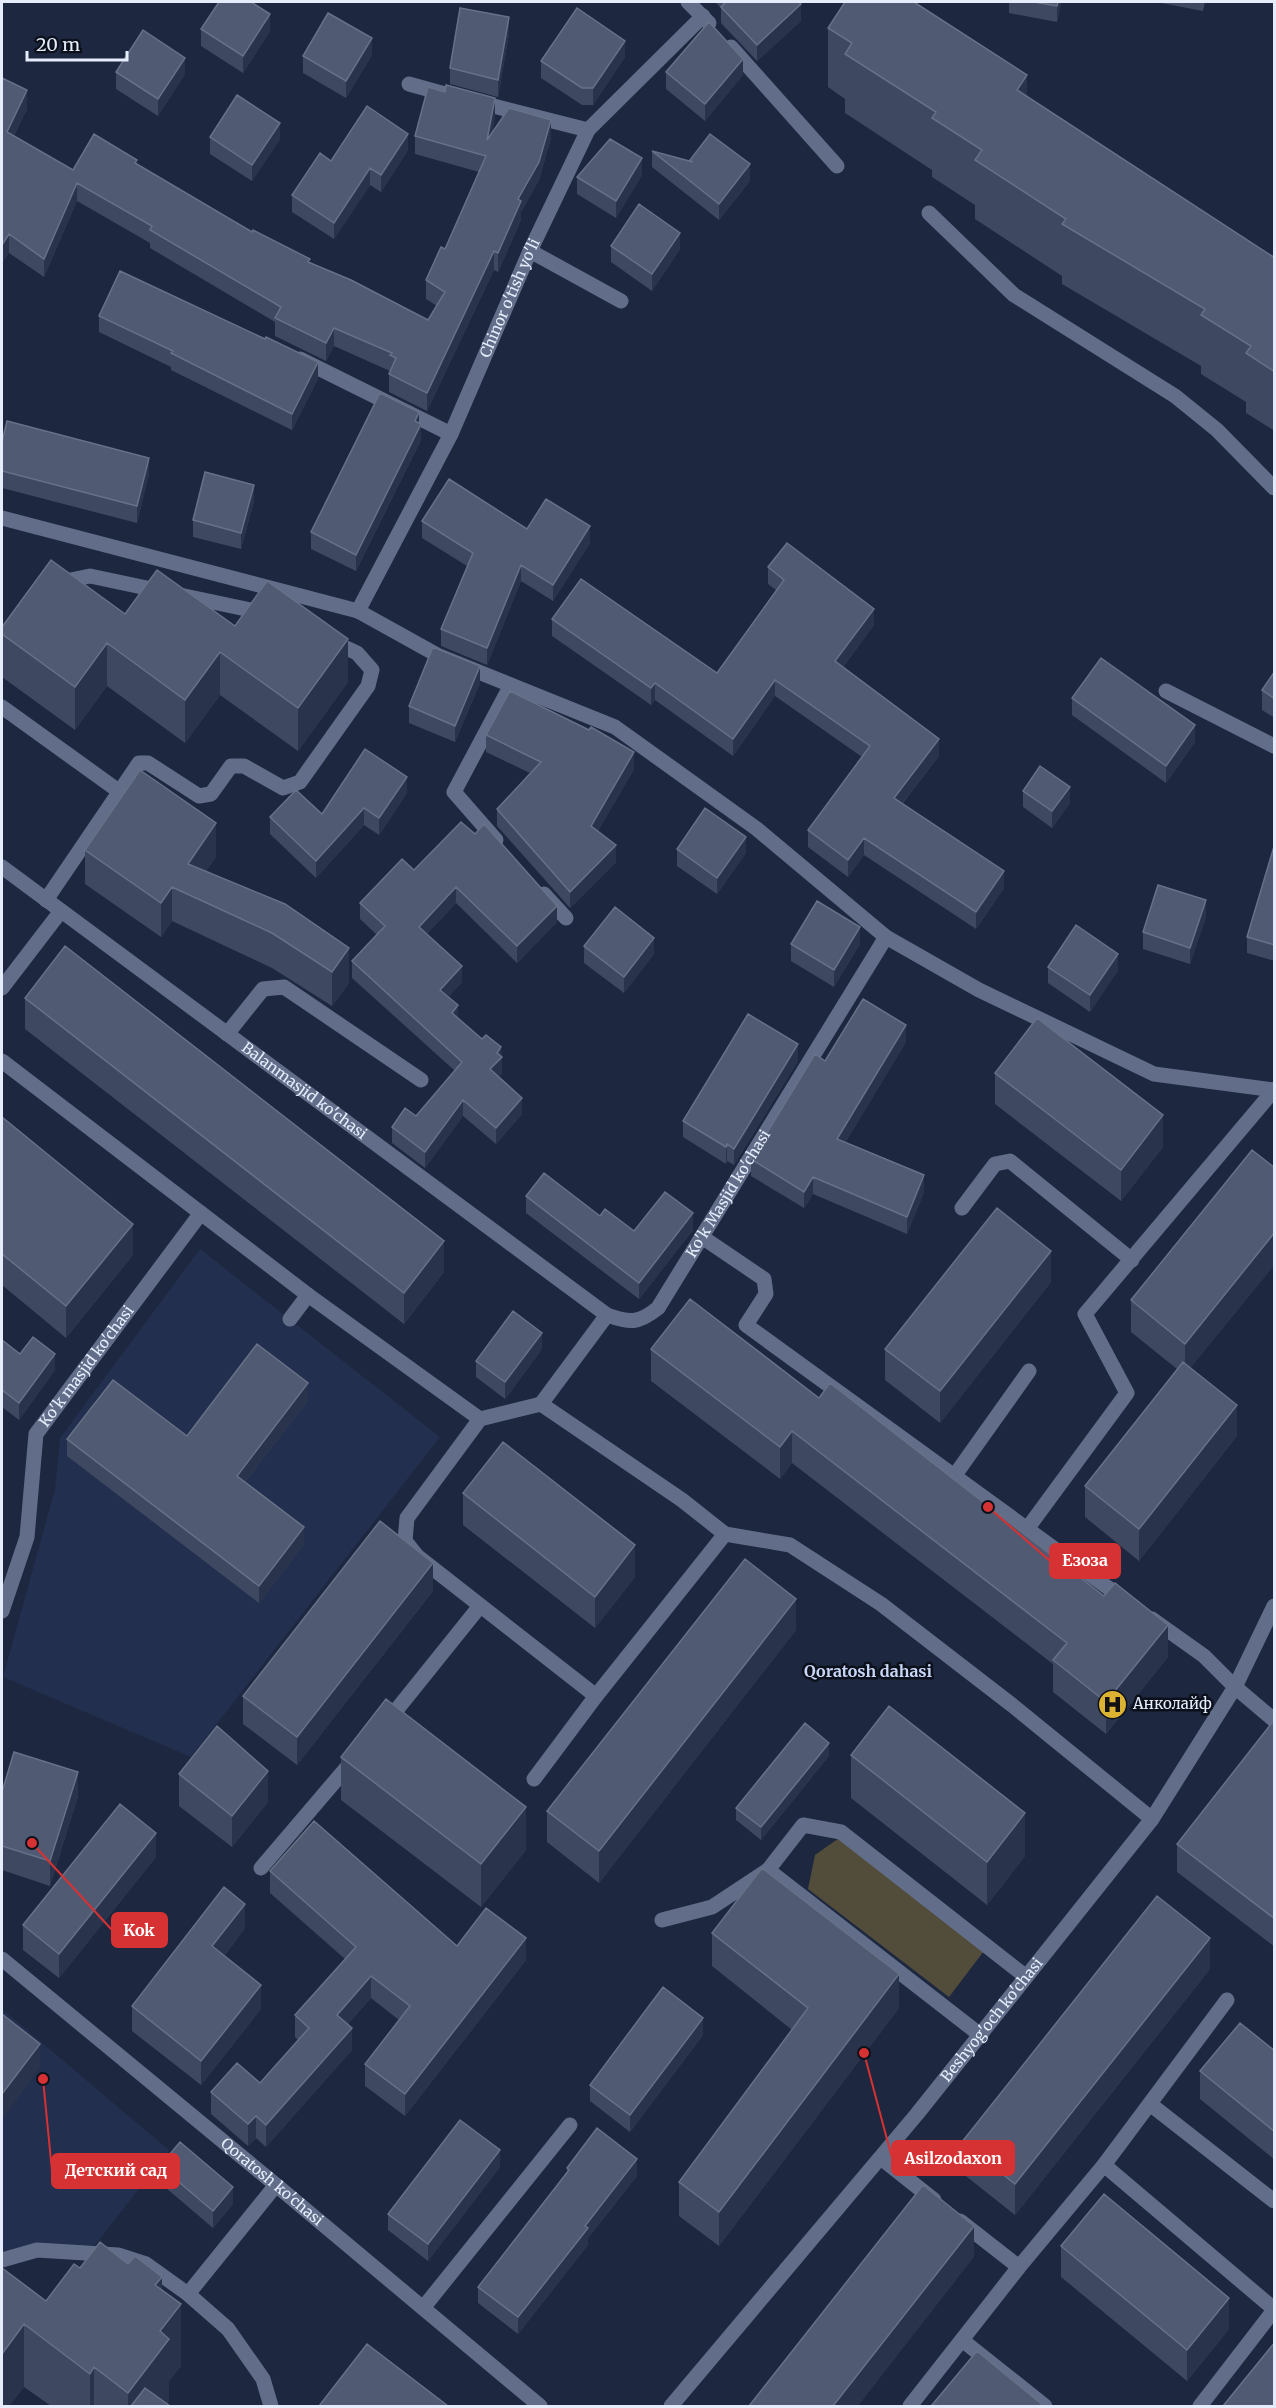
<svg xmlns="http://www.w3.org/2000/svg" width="1276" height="2408" font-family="Merriweather,serif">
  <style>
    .built { fill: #232f4e }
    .green { fill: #524c3a }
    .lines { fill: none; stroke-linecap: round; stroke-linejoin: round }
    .service { stroke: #626e89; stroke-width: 15 }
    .minor { stroke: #626e89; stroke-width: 15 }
    .wall { fill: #3e4861 }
    .shaded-wall { fill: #29344c }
    .building { fill: #505a72; stroke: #677187; stroke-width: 1.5 }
    .labels { text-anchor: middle; stroke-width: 5; stroke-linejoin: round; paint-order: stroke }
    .street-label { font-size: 15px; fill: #e5edfd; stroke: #0c101b }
    .poi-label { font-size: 15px; fill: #e5edfd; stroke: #0c101b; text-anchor: start }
    .neighbourhood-label { font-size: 16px; font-weight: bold; fill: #c8d7f7; stroke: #0c101b }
    .leader { fill: none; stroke: #d73233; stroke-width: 2 }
    .callout-dot { fill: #d73233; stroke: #0c101b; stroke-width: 2 }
    .callout { fill: #d73233; stroke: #d73233; stroke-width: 2 }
    .callout-label { font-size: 16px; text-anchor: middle; font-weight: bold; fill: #fff }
  </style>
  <rect width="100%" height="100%" fill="#1d273f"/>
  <path class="built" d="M200,1249L440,1437L191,1757L3,1677L55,1489L60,1438Z
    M2,2009L169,2150L89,2253L2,2260Z"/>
  <path class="green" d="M842,1836L987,1947L949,1997L808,1889L815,1855Z"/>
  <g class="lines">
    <g class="service">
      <path d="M409,84L445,94"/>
      <path d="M474,101L588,130"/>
      <path d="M530,251L621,301"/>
      <path d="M300,359L451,434"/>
      <path d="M56,583L90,576L265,613"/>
      <path d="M1166,691L1274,746"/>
      <path d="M2,707L120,792"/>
      <path d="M496,840L454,792L511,685"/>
      <path id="s1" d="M2,867L607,1315"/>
      <path d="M544,894L566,918"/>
      <path d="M46,900L139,763H148L199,796L211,794L231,766H244L283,788L300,782L368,686L372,670L357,653L331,641"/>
      <path d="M2,988L61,911"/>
      <path d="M227,1034L263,989L284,987L421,1080"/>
      <path d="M962,1208L995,1164L1010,1161L1132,1260"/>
      <path d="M702,1237L764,1279L766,1294L746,1325L1125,1600"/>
      <path d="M290,1319L308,1295"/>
      <path d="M955,1475L1029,1371"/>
      <path d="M1027,1529L1127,1393L1085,1314L1274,1090"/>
      <path id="s2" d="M2,1611L27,1537L36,1434L201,1213"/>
      <path d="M1152,1619L1204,1656L1235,1687L1274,1720"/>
      <path d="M386,1723L480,1606"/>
      <path d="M534,1779L596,1696"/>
      <path d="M261,1868L354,1759"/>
      <path d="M662,1920L712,1907L768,1870"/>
      <path d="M979,2034L768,1870L803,1825L841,1832L1025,1976"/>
      <path d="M1150,2104L1274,2201"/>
      <path d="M881,2158L934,2200"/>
      <path d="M1104,2165L1274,2309"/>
      <path d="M960,2221L1019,2267"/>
      <path d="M2,2260L37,2250L118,2255L146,2264L188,2294L228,2329L263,2379L271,2406"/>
      <path d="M188,2294L276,2185"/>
      <path d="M423,2308L570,2125"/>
      <path d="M962,2340L1045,2406"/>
      <path d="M910,2406L1019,2267L1104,2165L1227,2000"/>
      <path d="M1200,2406L1274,2310"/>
    </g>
    <g class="minor">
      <path d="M688,2L709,23"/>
      <path d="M731,47L837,166"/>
      <path d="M929,213L1014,295L1175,396L1217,430L1274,488"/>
      <path d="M2,518L358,611L439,656L615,727L757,829L886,937L979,990L1154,1074L1274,1090"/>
      <path id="s3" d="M358,611L451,434L530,251L588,130L703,16"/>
      <path d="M2,1061L308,1295L480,1419"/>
      <path id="s4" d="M541,1404L607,1315C630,1323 638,1324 658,1308L886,937"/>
      <path d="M725,1534L596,1696L417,1556L405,1541L407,1518L480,1419L541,1404L682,1500L725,1534L790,1545L881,1604L1012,1705L1152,1819"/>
      <path id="s5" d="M2,1959L276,2185L540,2406"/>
      <path id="s6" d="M671,2406L917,2114L1152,1819L1235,1687L1274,1606"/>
    </g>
  </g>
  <path class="wall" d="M715,2H799L801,21L757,61L721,23V8Z
    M1009,2H1061L1057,22L1009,13Z
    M1156,2H1205L1203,11Z
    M828,28L1027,97L1275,258V431L1246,413V402L1201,374V366L1062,284V276L975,219V205L932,177V170L845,113V99L828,87Z
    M201,29L270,31L243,73L201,46Z
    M509,34L498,97L450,84V68Z
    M372,55L346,98L303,73V56Z
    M625,57L593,105H582L541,78V61Z
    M116,72L185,74L158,116L116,89Z
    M666,72L743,75L705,121L666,89Z
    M2,78L27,109L14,136L73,170L137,164L252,232L310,262L428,320L437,306L426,299V280L445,249L479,172L415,154V136L495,116L492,133L551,138L539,180L521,212V220L498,272L494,270L427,411L389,392V374L390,371L334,346L326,361L275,336V322L150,248V243L77,201L44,277L9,253Z
    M210,137L280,139L252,181L210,154Z
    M408,150L381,192L370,185L334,239L292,212V195L331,161Z
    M652,151L690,161V160L750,181L719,220L652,167Z
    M642,175L616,218L577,194V177Z
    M611,246L680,249L652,291L611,262Z
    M99,316L318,379L292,430L171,370V367L99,332Z
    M419,423L421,440L356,571L311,549V532Z
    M2,442L149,474L137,523L2,488Z
    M254,501L241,549L193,537V520Z
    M422,521L527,529L590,543L553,601L521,581L487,665L441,646V629L467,566L422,538Z
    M768,567L874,625L843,667L939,756L903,803L1004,888L976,929L864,855L848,877L808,847V830L862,757L775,696L733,756L655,700L651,705L552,636V619L717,673L776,590L768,584Z
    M125,614L235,626L348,682L298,751L220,695L185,743L107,686L75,730L2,677V627Z
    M1275,671V718L1262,710V690Z
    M480,683L455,742L409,723V706Z
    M1072,698L1195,742L1166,783L1072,715Z
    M486,735L634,769L598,831L616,862L570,908L497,826V809L530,773L486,752Z
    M1023,791L1070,803L1052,828L1023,807Z
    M407,793L379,835L364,825L316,878L270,834V817L322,814Z
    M475,834L557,922L517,963L456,903L427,934L462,982L448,997L458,1018L482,1039L501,1047L502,1073L498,1077L522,1114L496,1144L463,1116L425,1168L392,1143V1127L416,1116L455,1071L352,978V961L377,935L360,919V903Z
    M1275,843V961L1247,953V937Z
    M677,849L746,853L717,894L677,866Z
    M85,850L216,857L206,871L349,983L332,1006L272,968L172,921L161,937L85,884Z
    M1206,917L1190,964L1143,949V932Z
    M791,944H860L834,987L791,961Z
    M584,946L654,954L624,993L584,963Z
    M1048,967L1118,970L1090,1012L1048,983Z
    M25,998L444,1272L404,1324L25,1029Z
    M906,1042L845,1143L924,1192L907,1234L813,1194L804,1208L751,1176V1159L825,1061Z
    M798,1061L734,1165L727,1161L726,1164L683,1137V1121Z
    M995,1073L1163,1147L1121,1201L995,1104Z
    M2,1117L133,1255L66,1338L2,1285Z
    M1275,1168V1264L1190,1368L1237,1436L1139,1561L1085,1517V1486L1177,1369L1131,1332V1300Z
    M526,1196L600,1216L634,1231L693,1230L639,1299L526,1213Z
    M1051,1282L940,1423L885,1380V1349Z
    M2,1340L20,1354L55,1370L19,1420L2,1407Z
    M542,1349L505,1399L476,1377V1361Z
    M651,1349L819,1398L1104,1596L1168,1657L1106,1734L1053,1692V1664L792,1463L780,1479L651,1381Z
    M308,1400L245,1482L304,1544L259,1603L67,1456V1439L187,1436Z
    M463,1493L635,1577L595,1628L463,1525Z
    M433,1591L297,1765L243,1724V1696Z
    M796,1630L599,1883L547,1842V1811Z
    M1275,1719V1947L1177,1872V1844Z
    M851,1755L1025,1856L987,1905L851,1798Z
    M829,1756L761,1840L736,1820V1808Z
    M341,1757L526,1850L481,1907L341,1800Z
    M179,1774L268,1802L232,1847L179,1806Z
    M2,1792L78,1796L50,1886L2,1870Z
    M156,1857L59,1978L23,1950V1925Z
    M270,1871L457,1946L526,1960L405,2116L365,2086V2064L399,2020L371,1998L348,2024L352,2050L266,2147L256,2138L248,2146L211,2114V2092L260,2083L298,2040L295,2037V2015L345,1959L270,1893Z
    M245,1928L224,1956L261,2009L201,2085L132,2031V2006Z
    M712,1933L899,2008L719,2246L679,2216V2182L792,2030L712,1966Z
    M1210,1969L1015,2215L962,2173V2142Z
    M703,2035L630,2132L590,2101V2085Z
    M1275,2051V2160L1200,2099V2071Z
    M160,2166L233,2204L213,2228L160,2183Z
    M500,2167L428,2261L388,2230V2214Z
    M567,2168L637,2176L588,2238V2245L518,2334L478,2303V2287L567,2173Z
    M1061,2246L1229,2329L1187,2381L1061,2277Z
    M2,2268L46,2301L80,2268L162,2289L181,2366L169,2381V2401L167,2404L170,2406H51L24,2387L9,2406H2Z"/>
  <path class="shaded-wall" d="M1058,2H1061L1057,22V6Z
    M801,4V21L757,61V45Z
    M270,14V31L243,73V56Z
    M509,17V34L498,97V80Z
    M372,38V55L346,98V81Z
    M625,41V57L593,105V88Z
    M185,58V74L158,116V99Z
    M743,59V75L705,121V104Z
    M1027,75V134L1017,90Z
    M27,90V109L7,150V132Z
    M495,98V116L487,159V140Z
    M551,120V138L539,180L521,212V220L498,272V253L518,199Z
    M280,123V139L252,181V165Z
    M408,134V150L381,192V175Z
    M642,158V175L616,218V201Z
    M750,164V181L719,220V204Z
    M370,168V185L334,239V223Z
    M77,183V201L44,277V259Z
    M680,233V249L652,291V274Z
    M9,234V253L2,264V245Z
    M494,251V270L427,411V393Z
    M334,328V346L326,361V343Z
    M318,362V379L292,430V414Z
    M419,412V428L421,424V440L356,571V555Z
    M149,458V474L137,523V506Z
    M254,485V501L241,549V533Z
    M590,526V543L553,601V585Z
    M521,565V581L487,665V648Z
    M874,609V625L835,677V661Z
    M348,639V682L298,751V708Z
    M107,643V686L75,730V687Z
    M220,652V695L185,743V700Z
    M480,666V683L455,742V726Z
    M775,680V696L733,756V739Z
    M655,683V700L651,705V688Z
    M1195,725V742L1166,783V766Z
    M939,739V756L894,814V798Z
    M634,752V769L591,843V826Z
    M407,777V793L379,835V818Z
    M1070,787V803L1052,828V811Z
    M364,808V825L316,878V861Z
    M216,823V857L190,895L188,864Z
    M746,837V853L717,894V878Z
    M864,838V855L848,877V860Z
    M616,845V862L570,908V892Z
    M1004,871V888L976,929V912Z
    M172,887V921L161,937V903Z
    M456,887V903L419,943V927Z
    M1206,900V917L1190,964V948Z
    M557,906V922L517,963V946Z
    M860,927V944L834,987V970Z
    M654,938V954L624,993V977Z
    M349,948V983L332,1006V972Z
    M1118,954V970L1090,1012V995Z
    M462,966V982L440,1006V990Z
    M458,1005V1022L452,1013Z
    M906,1025V1042L837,1156V1139Z
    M798,1044V1061L734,1165V1149Z
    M501,1047L502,1073L490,1086V1069L497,1053Z
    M522,1098V1114L496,1144V1128Z
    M463,1100V1116L425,1168V1152Z
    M1163,1115V1147L1121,1201V1170Z
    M727,1144V1161L726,1164V1147Z
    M924,1175V1192L907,1234V1217Z
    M813,1177V1194L804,1208V1192Z
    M693,1213V1230L639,1299V1283Z
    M133,1224V1255L66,1338V1306Z
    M1275,1232V1264L1185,1375V1344Z
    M444,1241V1272L404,1324V1293Z
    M1051,1251V1282L940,1423V1391Z
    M542,1333V1349L505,1399V1382Z
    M55,1354V1370L19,1420V1403Z
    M308,1383V1400L237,1492V1476Z
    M1237,1405V1436L1139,1561V1529Z
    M792,1431V1463L780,1479V1447Z
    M304,1527V1544L259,1603V1586Z
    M635,1545V1577L595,1628V1597Z
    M433,1563V1591L297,1765V1737Z
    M796,1599V1630L599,1883V1851Z
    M1168,1625V1657L1106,1734V1702Z
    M829,1743V1756L761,1840V1827Z
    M268,1771V1802L232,1847V1816Z
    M78,1772V1796L50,1886V1861Z
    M526,1807V1850L481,1907V1864Z
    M1025,1813V1856L987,1905V1862Z
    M156,1833V1857L59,1978V1954Z
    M245,1904V1928L212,1971V1946Z
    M526,1938V1960L405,2116V2094Z
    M1210,1938V1969L1015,2215V2184Z
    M899,1974V2008L719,2246V2212Z
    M371,1976V1998L337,2037V2015Z
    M261,1985V2009L201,2085V2061Z
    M703,2018V2035L630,2132V2115Z
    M352,2028V2050L266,2147V2125Z
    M40,2044V2068L2,2119V2094Z
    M256,2116V2138L248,2146V2124Z
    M500,2150V2167L428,2261V2244Z
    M637,2159V2176L588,2238V2245L518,2334V2317L585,2226Z
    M233,2187V2204L213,2228V2211Z
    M974,2226V2257L858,2406H833Z
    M162,2277V2329L181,2304V2366L169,2381V2401L165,2406H128V2393L155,2285Z
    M1229,2298V2329L1187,2381V2350Z
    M24,2324V2387L9,2406H2V2354Z
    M94,2367V2406H90V2374Z"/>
  <path class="building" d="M219,2H251L270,14L243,56L201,29Z
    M726,2H799L801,4L757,45L721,7Z
    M845,2H914L1027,75L1017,90L1275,258V372L1246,353L1251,346L1201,315L1205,309L1062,224L1066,219L975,160L982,150L932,118L936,112L845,54L852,43L828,28Z
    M1034,2H1058L1057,6Z
    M460,8L509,17L498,80L450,68Z
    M577,8L625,41L593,88H582L541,61Z
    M328,13L372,38L346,81L303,56Z
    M709,22L743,59L705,104L666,72Z
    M143,30L185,58L158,99L116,72Z
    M2,78L27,90L7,132L73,170L94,134L137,160L135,163L252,232L253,230L310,259L308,262L351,280L428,320L445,292L426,280L441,247L445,249L486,156L415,136L428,87L445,92L446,85L495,98L487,140L509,108L551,120L539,162L518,199L521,201L498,253L494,251L427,393L389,374L396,358L390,355L392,353L334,328L326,343L275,318L281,307L150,230L152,226L77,183L44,259L9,234L2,245Z
    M237,95L280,123L252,165L210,137Z
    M367,106L408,134L381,175L370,168L334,223L292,195L320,153L331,161Z
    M710,134L750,164L719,204L652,151L693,162L690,160Z
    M610,139L642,158L616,201L577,177Z
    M639,204L680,233L652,274L611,246Z
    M120,271L265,339L266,337L318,362L292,414L171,353L173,351L99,316Z
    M380,393L419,412L415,421L421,424L356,555L311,532Z
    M7,421L149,458L137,506L2,471V442Z
    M205,472L254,485L241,533L193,520Z
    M449,479L527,529L546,499L590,526L553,585L521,565L487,648L441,629L473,553L422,521Z
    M787,543L874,609L835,661L939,739L894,798L1004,871L976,912L864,838L848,860L808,830L870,746L775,680L733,739L655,683L651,688L552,619L581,579L717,673L784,580L768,567Z
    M51,560L125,614L157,570L235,626L267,581L348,639L298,708L220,652L185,700L107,643L75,687L2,634V627Z
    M433,647L480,666L455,726L409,706Z
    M1101,658L1195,725L1166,766L1072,698Z
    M1275,671V699L1262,690Z
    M510,691L589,730L591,727L634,752L591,826L616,845L570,892L497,809L541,762L486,735Z
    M365,749L407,777L379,818L364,808L316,861L270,817L296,790L322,814Z
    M1040,766L1070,787L1052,811L1023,791Z
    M140,770L216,823L188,864L285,904L349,948L332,972L272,933L172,887L161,903L85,850Z
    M705,808L746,837L717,878L677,849Z
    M461,822L475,834L484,824L557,906L517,946L456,887L419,927L462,966L440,990L458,1005L452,1013L482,1039L486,1035L501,1047L497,1053L502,1057L490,1069L522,1098L496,1128L463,1100L425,1152L392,1127L405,1108L416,1116L462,1062L352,961L385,926L360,903L402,859L414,870Z
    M1275,843V945L1247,937Z
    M1158,885L1206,900L1190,948L1143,932Z
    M817,901L860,927L834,970L791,944Z
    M615,907L654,938L624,977L584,946Z
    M1076,925L1118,954L1090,995L1048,967Z
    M65,946L444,1241L404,1293L25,998Z
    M863,999L906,1025L837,1139L924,1175L907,1217L813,1177L804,1192L751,1159L815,1054L825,1061Z
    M748,1014L798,1044L734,1149L727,1144L726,1147L683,1121Z
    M1037,1018L1163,1115L1121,1170L995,1073Z
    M2,1117L133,1224L66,1306L2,1254Z
    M1252,1150L1275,1168V1232L1185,1344L1131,1300Z
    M544,1173L600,1216L605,1209L634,1231L665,1192L693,1213L639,1283L526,1196Z
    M997,1208L1051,1251L940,1391L885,1349Z
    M690,1299L819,1398L830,1383L1104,1596L1115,1583L1168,1625L1106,1702L1053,1660L1067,1643L792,1431L780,1447L651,1349Z
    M513,1311L542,1333L505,1382L476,1361Z
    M33,1337L55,1354L19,1403L2,1390V1340L20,1354Z
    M257,1344L308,1383L237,1476L304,1527L259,1586L67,1439L113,1380L187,1436Z
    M1183,1362L1237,1405L1139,1529L1085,1486Z
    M503,1442L635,1545L595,1597L463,1493Z
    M380,1521L433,1563L297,1737L243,1696Z
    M745,1559L796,1599L599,1851L547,1811Z
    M386,1699L526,1807L481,1864L341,1757Z
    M889,1706L1025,1813L987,1862L851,1755Z
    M1275,1719V1919L1177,1844Z
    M805,1723L829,1743L761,1827L736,1808Z
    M217,1726L268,1771L232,1816L179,1774Z
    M14,1752L78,1772L50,1861L2,1846V1792Z
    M120,1804L156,1833L59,1954L23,1925Z
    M314,1821L457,1946L486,1908L526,1938L405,2094L365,2064L410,2006L371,1976L337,2015L352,2028L266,2125L256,2116L248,2124L211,2092L237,2063L260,2083L309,2028L295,2015L356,1947L270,1871Z
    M762,1868L899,1974L719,2212L679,2182L808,2008L712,1933Z
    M224,1887L245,1904L212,1946L261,1985L201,2061L132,2006Z
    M1157,1896L1210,1938L1015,2184L962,2142Z
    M663,1987L703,2018L630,2115L590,2085Z
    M2,2014L40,2044L2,2094Z
    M1240,2023L1275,2051V2132L1200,2071Z
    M460,2120L500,2150L428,2244L388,2214Z
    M597,2128L637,2159L585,2226L588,2228L518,2317L478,2287L569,2170L567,2168Z
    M180,2142L233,2187L213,2211L160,2166Z
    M923,2185L974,2226L833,2406H749Z
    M1104,2194L1229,2298L1187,2350L1061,2246Z
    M100,2242L128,2264L135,2256L162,2277L155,2285L181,2304L160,2331L169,2339L128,2393L94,2367L90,2374L24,2324L2,2354V2268L46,2301L74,2264L80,2268Z
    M1275,2342V2406H1223Z
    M367,2344L448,2406H319Z
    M977,2351L1044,2406H933L932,2405Z
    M145,2388L170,2406H131Z"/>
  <defs>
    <symbol id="hospital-disc" viewBox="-11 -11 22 22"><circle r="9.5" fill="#dcb233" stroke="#0c101b"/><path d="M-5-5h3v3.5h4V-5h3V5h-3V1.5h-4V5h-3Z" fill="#111"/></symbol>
  </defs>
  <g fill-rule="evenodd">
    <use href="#hospital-disc" x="1096" y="1688" width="33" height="33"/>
  </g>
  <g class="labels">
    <g class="street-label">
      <text dy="5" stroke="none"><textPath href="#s3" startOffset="348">Chinor o'tish yo'li</textPath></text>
      <text dy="5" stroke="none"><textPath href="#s1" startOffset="376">Balanmasjid ko'chasi</textPath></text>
      <text dy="5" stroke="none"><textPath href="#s4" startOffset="300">Ko'k Masjid ko'chasi</textPath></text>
      <text dy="5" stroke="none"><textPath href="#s2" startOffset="266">Ko'k masjid ko'chasi</textPath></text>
      <text dy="5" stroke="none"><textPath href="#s6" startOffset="502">Beshyog'och ko'chasi</textPath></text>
      <text dy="5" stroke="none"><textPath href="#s5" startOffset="350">Qoratosh ko'chasi</textPath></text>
    </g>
    <g class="poi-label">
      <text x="1133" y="1709">Анколайф</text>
    </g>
    <g class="neighbourhood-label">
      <text x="868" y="1677">Qoratosh dahasi</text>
    </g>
  </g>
  <path class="leader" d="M988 1507L1050 1561M32 1843L112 1930M864 2053L892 2158M43 2079L52 2171"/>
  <g class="callout-dot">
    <circle cx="988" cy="1507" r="6"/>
    <circle cx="32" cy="1843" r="6"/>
    <circle cx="864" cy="2053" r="6"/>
    <circle cx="43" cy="2079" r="6"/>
  </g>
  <g class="callout">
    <rect x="1050" y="1544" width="70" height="34" rx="6"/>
    <rect x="112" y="1913" width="55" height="34" rx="6"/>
    <rect x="892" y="2141" width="122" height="34" rx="6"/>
    <rect x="52" y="2154" width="127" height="34" rx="6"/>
  </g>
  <g class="callout-label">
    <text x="1085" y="1566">Езоза</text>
    <text x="139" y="1936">Kok</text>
    <text x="953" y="2164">Asilzodaxon</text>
    <text x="116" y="2176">Детский сад</text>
  </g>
  <rect width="1276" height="2408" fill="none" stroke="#e5edfd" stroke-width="6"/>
  <path d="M27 51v9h100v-9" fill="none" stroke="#e5edfd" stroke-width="3"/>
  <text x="36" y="51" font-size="18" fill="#e5edfd" stroke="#0c101b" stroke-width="4.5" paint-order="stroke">20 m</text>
</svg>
